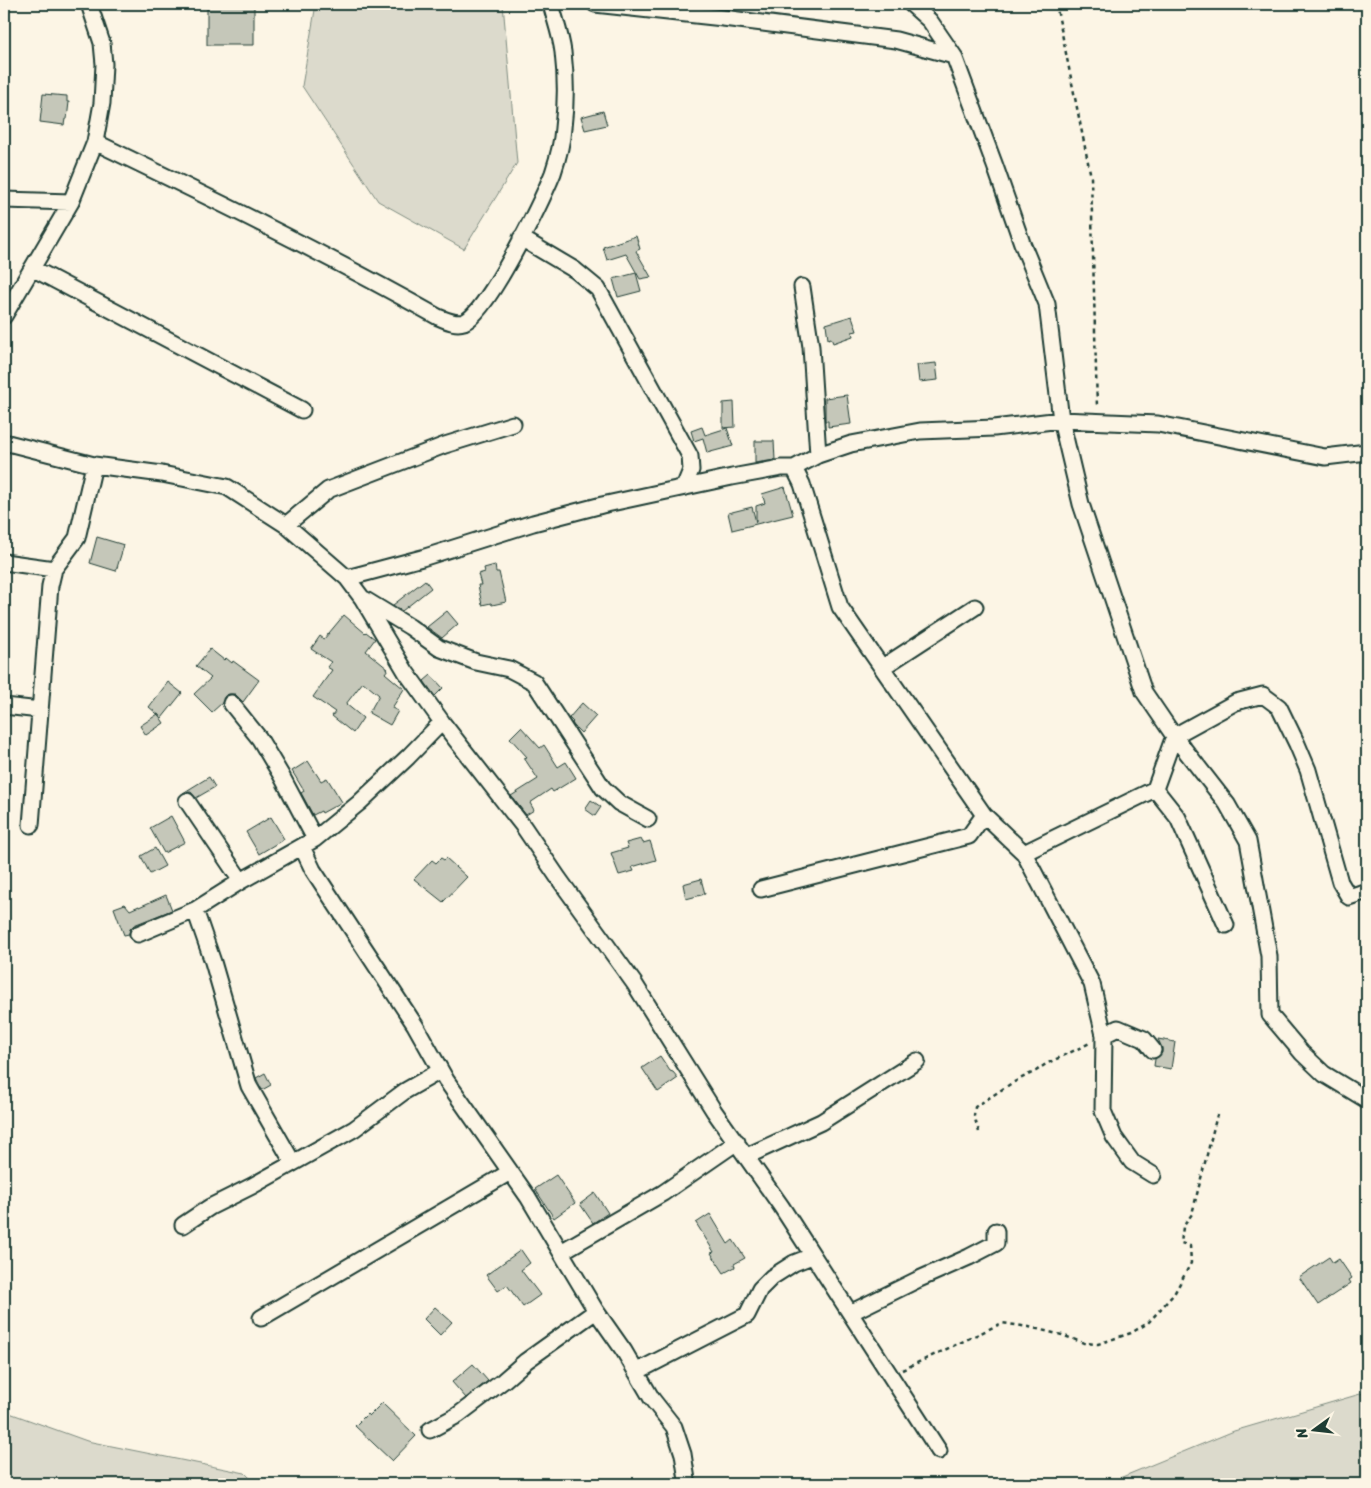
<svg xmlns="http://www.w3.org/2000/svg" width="1371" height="1488" font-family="Sriracha,sans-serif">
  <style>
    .green { fill: #dcdacc; stroke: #7e8c80 }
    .building { fill: #c5c7b9; stroke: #1f3d34 }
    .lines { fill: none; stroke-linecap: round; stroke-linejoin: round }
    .minor-casing { stroke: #1f3d34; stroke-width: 19 }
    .path { stroke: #1f3d34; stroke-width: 2.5; stroke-dasharray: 4 4; stroke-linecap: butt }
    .minor { stroke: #fcf5e5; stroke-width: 15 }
  </style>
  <rect width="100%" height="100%" fill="#fcf5e5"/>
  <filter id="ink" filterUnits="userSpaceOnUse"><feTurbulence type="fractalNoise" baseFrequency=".02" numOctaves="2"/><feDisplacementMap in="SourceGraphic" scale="10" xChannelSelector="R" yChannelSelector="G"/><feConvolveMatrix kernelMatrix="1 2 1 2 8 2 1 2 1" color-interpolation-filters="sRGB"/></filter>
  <g filter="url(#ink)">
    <path class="green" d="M316,4H503L517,163L464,249L378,201L302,86Z
      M1367,1392V1484H1105L1234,1431Z
      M4,1411L87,1441L245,1473L256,1484H4Z"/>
    <path class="building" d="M207,4H254V45H207Z
      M43,94L67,96V102H69L67,119H65L64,125L40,122Z
      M603,111L607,125L585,130L581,117Z
      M636,236L640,249L636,251L651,277L640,279L626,254L607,260L603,247Z
      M636,273L641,291L618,297L613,279Z
      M852,316L857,331L852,332L853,336L833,343L831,338L828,339L826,324Z
      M936,363L938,380L919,382L917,365Z
      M847,395L851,424L828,427V421H825V398Z
      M734,402L735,427L723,428V403Z
      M702,427L705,435L727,428L733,446L707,453L703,438L694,441L691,431Z
      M755,441H774L775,460L755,463Z
      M785,487L793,515L732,530L728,513L752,507L756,522V506L765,503L762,494Z
      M97,537L124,545L116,571L90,563Z
      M495,565L496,572H499L506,602L492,605L491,603L482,605L478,585H481L478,574L485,572L484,568Z
      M425,580L431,588L402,611L393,605Z
      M447,611L458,624L442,638L427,627Z
      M344,615L365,633L366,632L375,639L366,651L388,669L385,673L404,689L392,708L398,711L390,725L369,713L379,695L363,682L346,704L363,718L353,733L332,716L335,712L313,697L332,670L327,667L331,662L311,649L320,636L324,639Z
      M210,649L224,660L226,658L232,663L233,661L259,680L243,702L235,694H229L225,696L222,703L212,712L194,694L211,678L196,666Z
      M431,675L443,688L435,696L424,681Z
      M168,682L182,693L162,718L149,707Z
      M582,703L596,716L581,733L574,726L572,723L573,722L569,718Z
      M158,714L164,723L146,735L140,726Z
      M521,727L540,748L544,745L558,767L566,762L576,778L553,792L551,789L530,803L534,810L526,815L511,796L538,779L524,758L527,757L510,738Z
      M308,761L321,781L327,778L342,802L322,813L321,811L313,815L301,793L304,791L292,771Z
      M209,777L215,787L196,798L191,792L183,793Z
      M591,800L601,807L595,816L585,809Z
      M171,816L185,842L164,853L150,828Z
      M271,817L284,839L259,854L246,832Z
      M641,839L643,843L650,841L656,860L632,867L634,871L619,875L611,853L628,848L626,843Z
      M155,848L165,866L150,874L141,856Z
      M441,858L444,860L446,858L467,877L443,902L414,879L432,860L436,863Z
      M701,879L705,894L686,899L683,884Z
      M166,895L172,910L134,925L130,929L129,934L124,935L114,908L125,904L130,910L139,906V907Z
      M1158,1039L1175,1042L1171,1069L1154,1066L1155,1059L1162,1053V1048Z
      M660,1056L670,1071L673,1072L678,1078L658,1092L642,1068Z
      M265,1073L271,1085L262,1090L256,1078Z
      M556,1175L575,1203L554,1218L535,1189Z
      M595,1193L608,1213L593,1223L580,1204Z
      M710,1214L728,1244L733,1240L745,1258L734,1264L735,1267L724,1273L711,1253L714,1252L696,1223Z
      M521,1250L530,1263L521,1270L540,1295L523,1307L507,1285L498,1291L486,1275Z
      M1329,1257L1333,1263L1339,1259L1352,1278L1349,1280L1351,1283L1318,1305L1299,1277Z
      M435,1307L452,1322L440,1335L424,1319Z
      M473,1364L488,1381L466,1398L452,1382Z
      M382,1403L416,1436L392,1461L355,1426L367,1414L369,1416Z"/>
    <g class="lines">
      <defs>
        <path id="minor" d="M595,4L723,18L896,40L954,56
          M911,4L930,21L954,56L995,166L1022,243L1047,304L1061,420L1081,504L1144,692L1174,736L1227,804L1248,841L1269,956L1270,1015L1302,1053L1324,1074L1367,1100
          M95,142C211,198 326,254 438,317C446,320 455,325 464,322C488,313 542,200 553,173C558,158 562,144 563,128C566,104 566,77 563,52C561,36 555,20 551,4
          M4,200L71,202
          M521,238L575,270L598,289L690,456L691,470L684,487
          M32,268L302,410
          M802,287L811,347L818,455
          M4,316L71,202L95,142L102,103L104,64L102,43L89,4
          M4,442L94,465L162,474L227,487L286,525L347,578L362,598L406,672L442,722L523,826L559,879L634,983L714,1111L781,1206L939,1451
          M794,468L802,484L840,607L984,815L1024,853L1092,984L1104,1035L1118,1028L1144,1039L1153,1050
          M286,525L328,490L445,445L513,424
          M4,562L54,569
          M347,578L422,558L533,523L602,505L732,477L781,468H794L818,455L851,444L920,431L994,428L1061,420L1158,424L1325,457L1367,452
          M364,599L410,627L439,648L476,662L509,669L534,682L603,788L619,803L648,819
          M883,667L975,607
          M231,703L259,738L281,775L315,839
          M4,706L40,710
          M1155,789L1178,818L1226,925
          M187,801L241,881
          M31,825L50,586L54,569L77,538L94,465
          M302,847L313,870L415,1025L446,1080L528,1197L596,1311L624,1351L652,1399L674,1427L683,1454L687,1480
          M1024,853L1155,789L1174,736L1236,702L1263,695L1279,707L1297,744L1308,770L1340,882L1349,897L1367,891
          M761,889L969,836L984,815
          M195,910L213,962L249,1086L293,1163
          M138,934L195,910L241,881L315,839L359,803L408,757L442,722
          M1104,1035L1103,1111L1114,1137L1132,1162L1153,1175
          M747,1156L821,1122L917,1061
          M183,1225L210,1207L252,1186L354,1129L405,1091L440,1071
          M561,1252L663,1193L737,1142
          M850,1313L917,1280L969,1257L996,1243V1231
          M261,1318L510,1172
          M636,1372L747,1315L760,1289L772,1277L794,1263L812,1256
          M430,1430L458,1415L503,1381L526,1361L596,1311"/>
      </defs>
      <use href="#minor" class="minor-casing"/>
      <path class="path" d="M1056,4L1091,177L1097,408
        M979,1132L974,1116L975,1107L1012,1083L1036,1071L1046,1064L1090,1043
        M902,1370L1002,1323L1029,1327L1062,1335L1084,1343L1098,1344L1131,1333L1148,1323L1174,1294L1191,1263L1190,1246L1181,1243L1183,1227L1192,1214L1217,1115"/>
      <use href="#minor" class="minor"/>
    </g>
  </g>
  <rect width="1371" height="1488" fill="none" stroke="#fcf5e5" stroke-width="20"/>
  <rect x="10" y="10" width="1351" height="1468" fill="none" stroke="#1f3d34" stroke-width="2" filter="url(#ink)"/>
  <g transform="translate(1314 1430) rotate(255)" stroke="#fcf5e5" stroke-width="4" paint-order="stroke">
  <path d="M0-4L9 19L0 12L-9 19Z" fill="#1f3d34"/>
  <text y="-8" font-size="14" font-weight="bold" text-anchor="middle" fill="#1f3d34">N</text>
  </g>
</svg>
